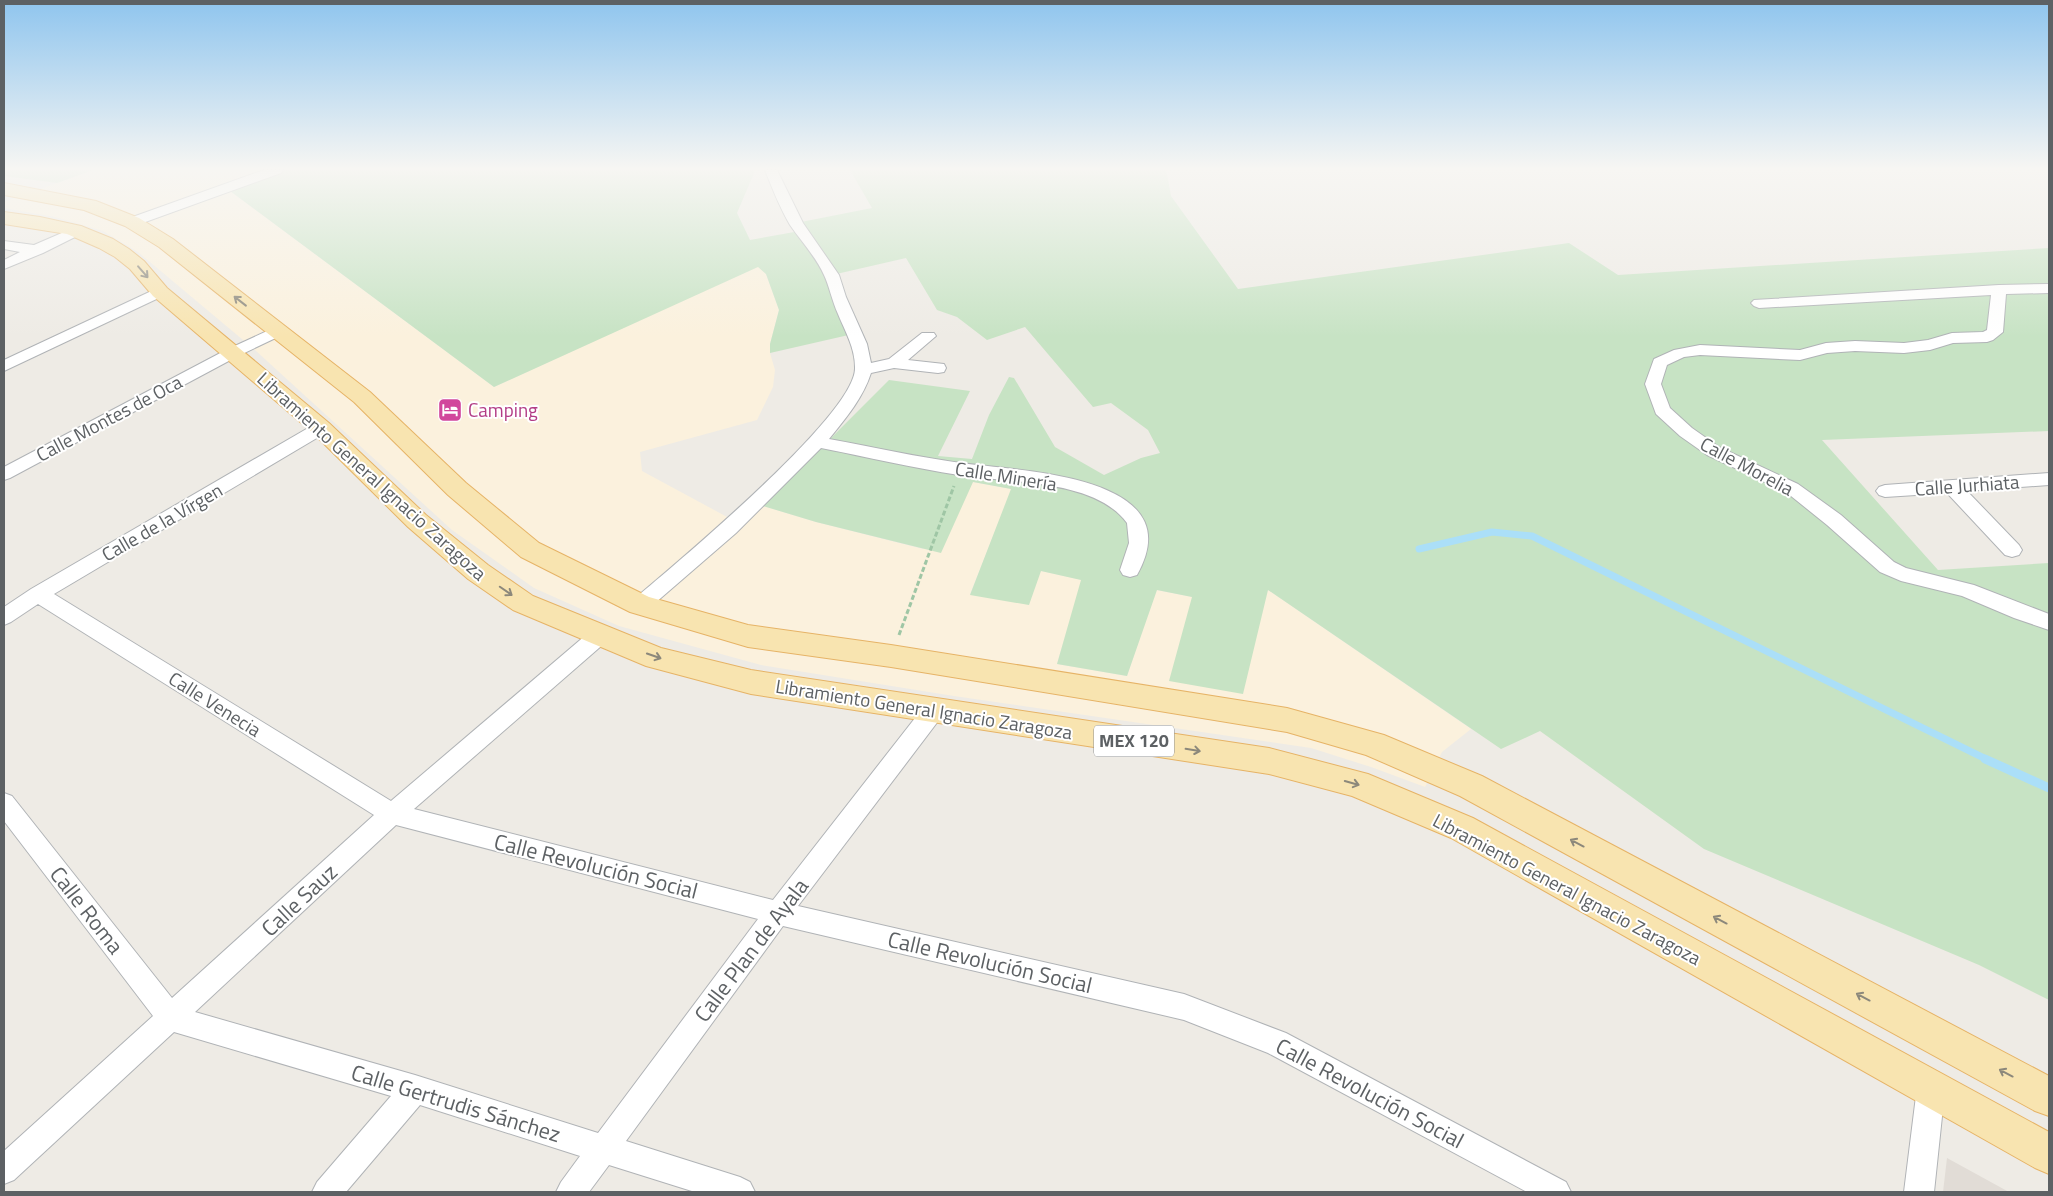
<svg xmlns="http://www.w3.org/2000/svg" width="2053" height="1196" font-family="'Titillium Web',sans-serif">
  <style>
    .commercial { fill: #fbf1dd }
    .education { fill: #e1dcd6 }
    .green { fill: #c7e3c4 }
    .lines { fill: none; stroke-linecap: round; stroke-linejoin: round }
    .stream-far1 { stroke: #abdff8; stroke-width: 7 }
    .stream { stroke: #abdff8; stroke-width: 9 }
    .street-casing { stroke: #b0b3b6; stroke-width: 2 }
    .primary-casing { stroke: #e6b366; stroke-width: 2 }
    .path { stroke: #9fc6a5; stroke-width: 3; stroke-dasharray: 5 2.5; stroke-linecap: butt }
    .street { fill: #fff; fill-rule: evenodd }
    .primary { fill: #f8e4b0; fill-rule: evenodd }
    .oneway { stroke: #8c887b }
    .labels { text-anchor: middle; stroke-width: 4; stroke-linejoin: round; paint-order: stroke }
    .shield { fill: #fff; stroke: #8e9092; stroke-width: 1 }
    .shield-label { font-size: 18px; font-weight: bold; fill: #5d6164 }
    .hotel-label { font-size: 19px; fill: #b23c85; stroke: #fff; text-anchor: start }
    .street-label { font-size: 19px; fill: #5d6164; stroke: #fff }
    .near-street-label { font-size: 22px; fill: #5d6164; stroke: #fff }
  </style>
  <rect width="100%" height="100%" fill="#eeebe5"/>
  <path class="commercial" d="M93,170H266L222,185L494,387L758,266L766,274L779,310L770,344V353L775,370L773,387L757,420L640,452L642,471L729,518L763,506L816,522L923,549L973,482L1012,489L970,594L1041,571L1082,580L1057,664L1127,676L1156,590L1192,597L1268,590L1471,729L1442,752L1425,787L1371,767L1311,748L954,696L761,665L619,626L534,588L452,530L255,350L138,252L103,231L55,217L4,208V202Z"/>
  <path class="education" d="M1947,1158L2009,1192H1943Z"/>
  <path class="green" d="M4,170H93L57,183L4,176Z
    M266,170H753L754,173L737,213L750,240L800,231L796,223L872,208L850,170H1165L1167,174L1171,196L1238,289L1569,243L1618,275L2049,248V431L1822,440L1938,570L2049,563V1000L1979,965L1704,849L1540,731L1501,749L1268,590L1243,694L1169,681L1192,597L1157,590L1127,676L1057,664L1081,580L1041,571L1029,605L970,595L1011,489L973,482L941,553L816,522L763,506L889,380L970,391L938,456L972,459L989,415L1009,377L1014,378L1055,447L1104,475L1141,458L1160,453L1148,430L1111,403L1093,407L1025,327L987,340L957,317L937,310L906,258L832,275L853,334L770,353V344L779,310L766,274L758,267L494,387L222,185Z"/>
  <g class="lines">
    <path class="stream-far1" d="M1419,549L1492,532L1532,536L1988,760"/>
    <path class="stream" d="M1985,759L2049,788"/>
    <defs>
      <path id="street" d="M264,170H283L281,173L137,225L132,226L125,222L127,219Z
        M765,170H777L803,223L839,275L846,297L867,344L871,363L889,359L922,333H934L936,336L908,360L944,364L946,368L944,372L938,373L894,368L871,373C863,398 846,418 829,439C873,447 917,457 961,463C1017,471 1194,474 1137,575L1130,577L1123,575L1120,570L1129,543L1127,523C1095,479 1008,483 959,475C913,468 867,457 821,448L736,533L647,610L640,613L633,610L630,605L633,600C673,566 858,413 855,367C855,348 845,331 838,314C832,301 829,285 824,275C816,257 801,241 790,225C780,208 772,188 765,170Z
        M78,226L83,227L85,230L83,233L43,253L4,269V260L20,252L4,249V241L34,245Z
        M1999,285L2049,284V293L2006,294L2003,332L1993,340L1987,342L1953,343L1930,350L1904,353L1855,351L1827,353L1800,360L1700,355L1684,357L1667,365L1661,384L1670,408L1692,428L1719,447L1798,484L1841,515L1894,562L1906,568L1974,585L2049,614V630L2014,618L1962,596L1901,581L1880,572L1827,525L1786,492L1707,455L1680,436L1656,414L1645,384L1654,359L1674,350L1700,345L1800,350L1826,343L1855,341L1904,343L1928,340L1952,333L1983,332L1987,330L1991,295L1759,308L1754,306L1751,303L1754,300Z
        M160,287L165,289L168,292L165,295L4,371V360Z
        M278,326L284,328L286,331L284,334L238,356L10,478L4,480V467L226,350Z
        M321,422L327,424L330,428L327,432L54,594L391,801L593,629L600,627L607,629L610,635L607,641L414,809L773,900L926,704L934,701L942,704L945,710L942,716L798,906L1184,994L1286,1033L1566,1182L1571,1192H1527L1268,1053L1184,1020L783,926L626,1141L740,1177L750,1182L755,1192H695L609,1165L589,1192H556L561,1182L580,1156L420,1105L346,1192H312L317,1182L391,1096L174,1032L14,1180L4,1184V1151L153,1016L4,821V793L12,796L172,998L374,815L38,604L11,622L4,625V607L31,589L315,424ZM396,825L758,919L598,1133L415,1075L195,1012Z
        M2049,473V485L1967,491L2019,545L2022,550L2019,555L2012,557L2005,555L1947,493L1885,497L1879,495L1876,491L1879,487L1885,485Z
        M1931,1074L1941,1078L1945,1088L1934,1192H1904L1917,1088L1921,1078Z"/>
      <path id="primary" d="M4,183L96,201L139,218L173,239L370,392L466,483L539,543L649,597L748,625L891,645L1287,708L1384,735L1482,776L2049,1076V1116L2035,1111L1460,796L1366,755L1287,732L891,667L748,647L630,612L521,557L448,495L354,402L159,247L125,226L84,210L4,195Z
        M4,212L40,217L81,226L113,239L129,249L144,261L167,288L329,423L426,515L488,565L533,596L661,648L751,670L1269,748L1368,774L1473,818L2049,1132V1174L2035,1168L1451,838L1352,796L1269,774L751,694L646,666L513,610L468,579L408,527L313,433L153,296L130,269L115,257L99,248L67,234L4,224Z"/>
    </defs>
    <use href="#street" class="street-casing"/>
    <use href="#primary" class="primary-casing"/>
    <path class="path" d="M899,635L954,486"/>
    <use href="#street" class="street"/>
    <use href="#primary" class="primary"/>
  </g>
  <defs><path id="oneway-shaft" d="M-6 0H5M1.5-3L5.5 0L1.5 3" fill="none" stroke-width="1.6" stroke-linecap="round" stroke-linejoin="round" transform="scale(1.25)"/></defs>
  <g class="oneway">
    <use href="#oneway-shaft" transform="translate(143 272) rotate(49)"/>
    <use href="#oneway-shaft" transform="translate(240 301) rotate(-142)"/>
    <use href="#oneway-shaft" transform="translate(506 591) rotate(35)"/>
    <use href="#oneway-shaft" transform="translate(654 656) rotate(19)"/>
    <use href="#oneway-shaft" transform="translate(1193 750) rotate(9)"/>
    <use href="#oneway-shaft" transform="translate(1352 783) rotate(16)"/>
    <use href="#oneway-shaft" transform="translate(1577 843) rotate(-152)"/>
    <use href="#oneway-shaft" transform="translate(1720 920) rotate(-152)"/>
    <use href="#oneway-shaft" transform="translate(1863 997) rotate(-152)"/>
    <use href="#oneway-shaft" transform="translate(2006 1073) rotate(-152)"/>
  </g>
  <linearGradient id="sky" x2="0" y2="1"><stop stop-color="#8fc5ee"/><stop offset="0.5" stop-color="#f7f6f3"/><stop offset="1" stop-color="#f7f6f3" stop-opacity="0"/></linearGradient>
  <rect width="2053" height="337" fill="url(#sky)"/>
  <defs>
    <symbol id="hotel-square" viewBox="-11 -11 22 22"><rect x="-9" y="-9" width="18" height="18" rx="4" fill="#d1479c" stroke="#fff"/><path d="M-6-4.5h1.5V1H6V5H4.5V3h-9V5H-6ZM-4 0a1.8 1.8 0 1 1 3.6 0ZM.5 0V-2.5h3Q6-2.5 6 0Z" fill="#fff"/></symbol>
  </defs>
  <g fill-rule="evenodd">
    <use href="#hotel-square" x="436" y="396" width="28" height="28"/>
  </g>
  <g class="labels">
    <rect class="shield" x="1094" y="725.5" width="80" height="31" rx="4"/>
    <g class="shield-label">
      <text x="1134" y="747">MEX 120</text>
    </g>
    <g class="hotel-label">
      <text x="468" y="417">Camping</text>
    </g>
    <g class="street-label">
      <text transform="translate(109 418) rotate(-28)" y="7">Calle Montes de Oca</text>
      <text transform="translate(1747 466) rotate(28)" y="7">Calle Morelia</text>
      <text transform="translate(372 476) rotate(42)" y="7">Libramiento General Ignacio Zaragoza</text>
      <text transform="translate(1006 476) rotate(9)" y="7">Calle Minería</text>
      <text transform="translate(1967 485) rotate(-4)" y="7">Calle Jurhiata</text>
      <text transform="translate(162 522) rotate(-30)" y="7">Calle de la Vírgen</text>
      <text transform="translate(215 704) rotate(32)" y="7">Calle Venecia</text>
      <text transform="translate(924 709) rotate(9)" y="7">Libramiento General Ignacio Zaragoza</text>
      <text transform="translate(1567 889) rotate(28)" y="7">Libramiento General Ignacio Zaragoza</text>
    </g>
    <g class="near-street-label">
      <text transform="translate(596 866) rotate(14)" y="8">Calle Revolución Social</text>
      <text transform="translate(299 900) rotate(-43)" y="8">Calle Sauz</text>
      <text transform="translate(87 910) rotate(52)" y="8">Calle Roma</text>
      <text transform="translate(751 950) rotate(-53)" y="8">Calle Plan de Ayala</text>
      <text transform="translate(990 962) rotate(13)" y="8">Calle Revolución Social</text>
      <text transform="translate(1370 1093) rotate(28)" y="8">Calle Revolución Social</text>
      <text transform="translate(456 1103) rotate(17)" y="8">Calle Gertrudis Sánchez</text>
    </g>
  </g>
  <rect width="2053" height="1196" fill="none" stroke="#5d6164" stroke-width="10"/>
</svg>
